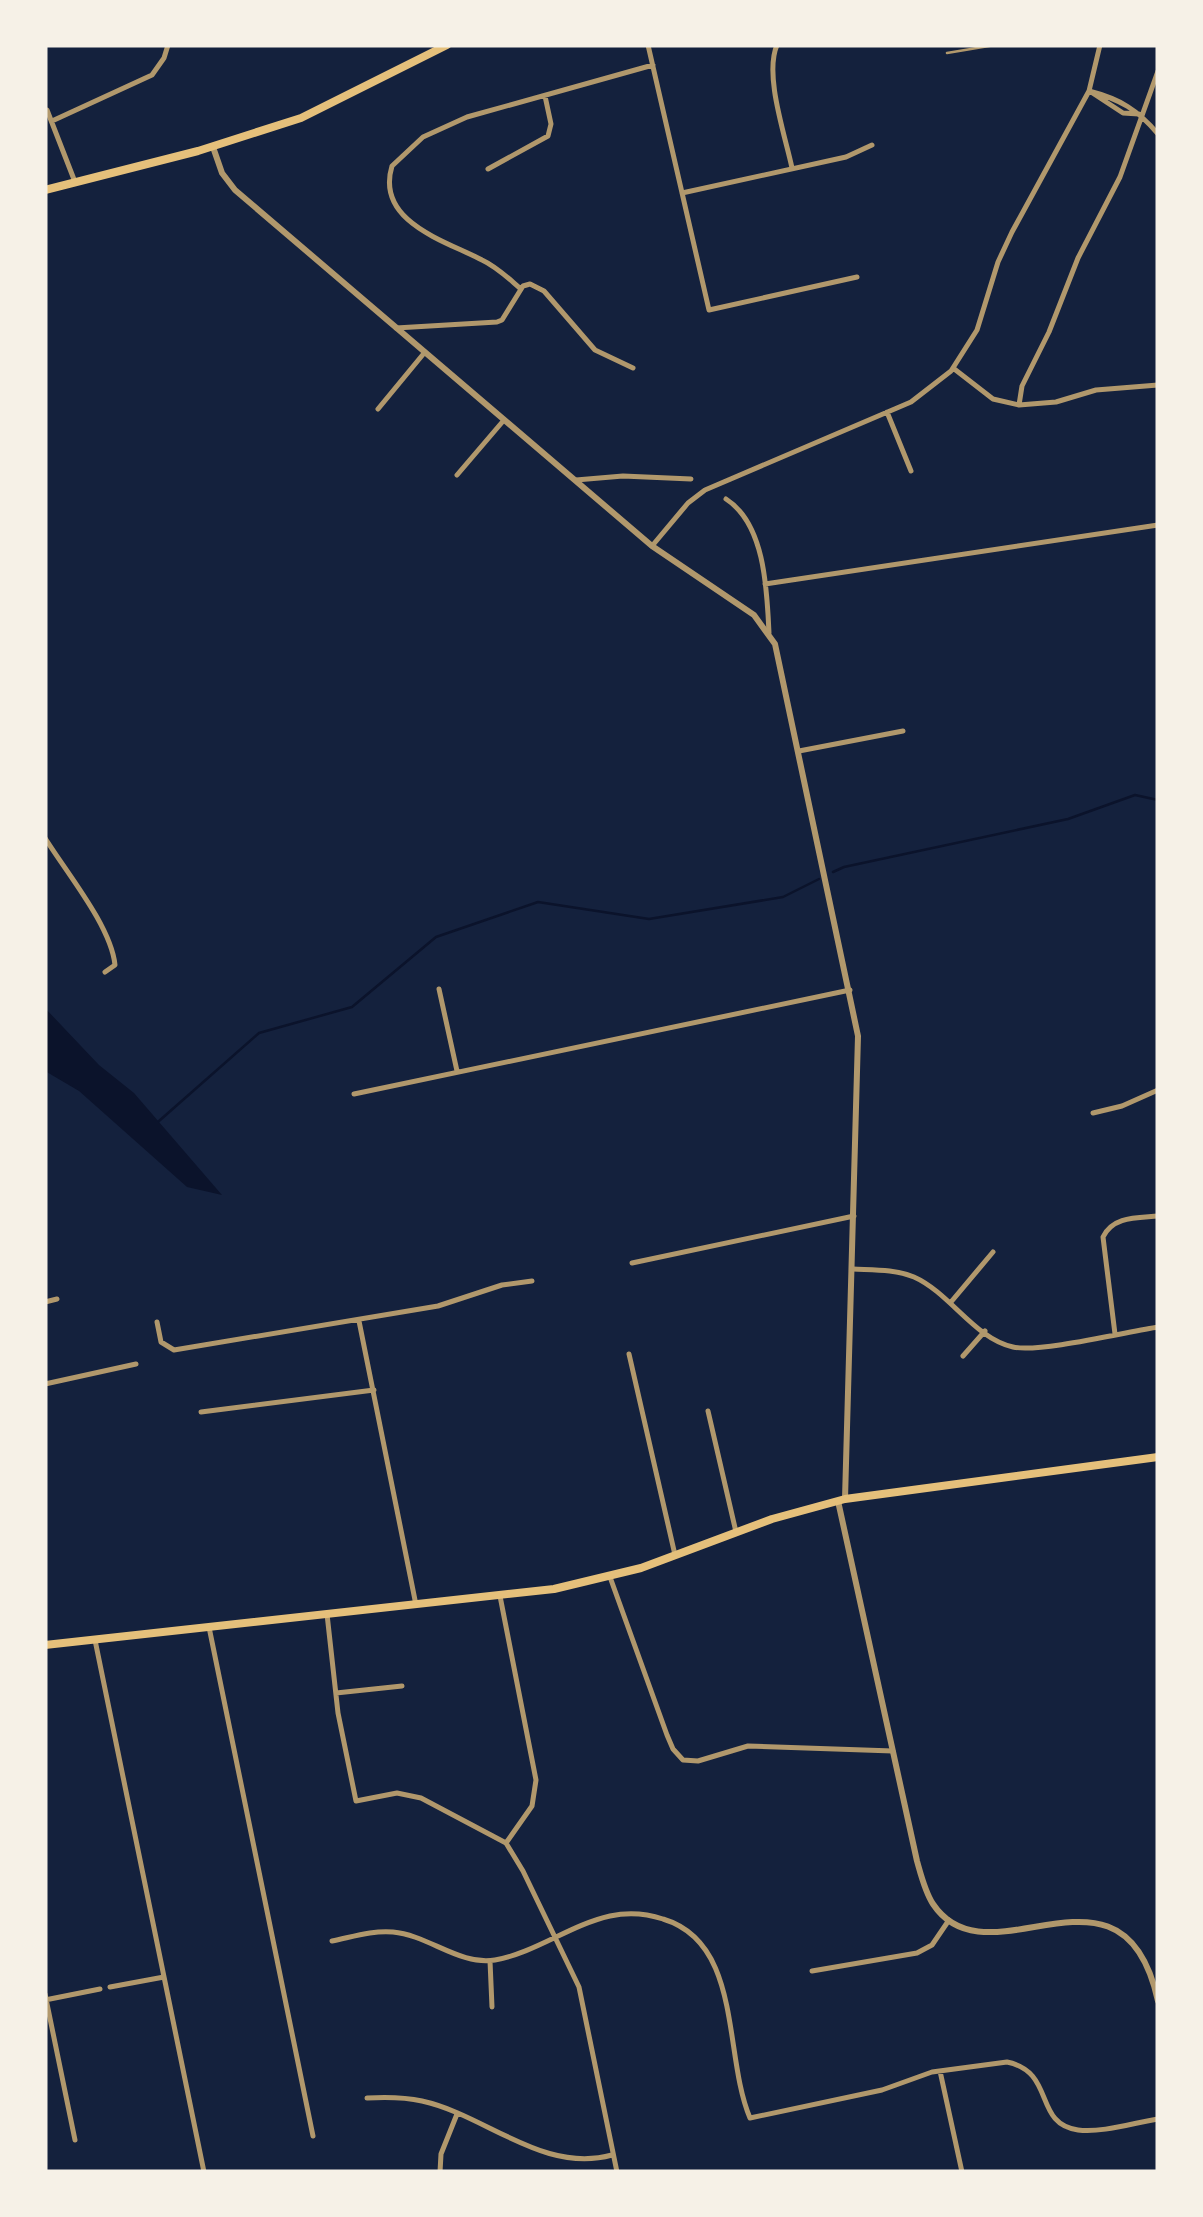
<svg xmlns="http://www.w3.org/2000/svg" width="1203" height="2217" font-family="'Crimson Pro',serif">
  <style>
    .water { fill: #0b132b }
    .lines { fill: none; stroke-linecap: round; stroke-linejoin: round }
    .stream { stroke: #0b132b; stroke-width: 2.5 }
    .service { stroke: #b1986c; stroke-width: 2.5 }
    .minor { stroke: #b1986c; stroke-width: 5 }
    .tertiary { stroke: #b1986c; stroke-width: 6 }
    .secondary { stroke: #e5c07b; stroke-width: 8 }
    .primary { stroke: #e5c07b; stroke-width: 8 }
  </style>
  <rect width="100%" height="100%" fill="#14213d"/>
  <path class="water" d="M45,1008L99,1065L134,1093L222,1195L187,1187L79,1091L45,1071Z"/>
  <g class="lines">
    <path class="stream" d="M833,872L844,867L1068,819L1135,795L1158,800
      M159,1121L259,1033L352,1007L436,937L538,902L649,919L783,897L819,879"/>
    <path class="service" d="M202,45H214
      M947,53L995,45"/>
    <path class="minor" d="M648,45L709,310L857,277
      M777,45C764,75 785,135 792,168
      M1089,91C1120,99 1138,110 1158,134
      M1091,92L1123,113L1139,114
      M47,110L75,182
      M52,121L152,75L164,58L168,45
      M488,169L548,136L551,124L545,96
      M682,193L846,157L872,145
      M521,289C508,278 497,267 482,260C446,241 375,222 392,166L423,137L467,117L653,65
      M396,328L497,322L502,320L523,286L530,284L544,291L595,350L633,368
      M953,368L993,399L1019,405L1056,402L1096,390L1158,385
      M1019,405L1022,386L1049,332L1078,258L1120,177L1158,71
      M378,409L425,352
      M887,412L911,471
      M457,475L504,420
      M576,480L623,476L691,479
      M726,499C765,524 767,590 769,633
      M652,546L688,503L705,490L911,402L951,371L977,330L998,262L1012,232L1089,91L1100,45
      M765,584L1158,525
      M799,751L903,731
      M45,838C66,872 111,926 115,965L105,972
      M439,989L457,1071
      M354,1094L850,990
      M1093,1113L1122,1106L1158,1090
      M632,1263L854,1216
      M853,1269C873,1270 895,1269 914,1277C950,1293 975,1339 1013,1347C1039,1353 1126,1332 1158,1327
      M45,1302L57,1299
      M951,1302L993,1252
      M359,1321L416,1605
      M157,1322L161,1342L174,1350L438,1306L502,1285L532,1281
      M1115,1334L1103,1237C1113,1216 1137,1218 1158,1216
      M629,1354L675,1555
      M963,1356L985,1331
      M45,1384L136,1364
      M708,1411L736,1532
      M201,1412L374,1390
      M610,1577L667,1735L673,1749L683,1760L698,1761L748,1746L893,1751
      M500,1596L536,1780L532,1806L506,1843L523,1871L579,1987L617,2172
      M327,1614L338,1713L356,1801L397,1793L421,1798L506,1843
      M209,1627L313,2136
      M95,1640L204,2172
      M336,1693L402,1686
      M332,1941C352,1937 373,1930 393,1932C428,1935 460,1966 495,1960C535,1953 570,1925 610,1916C628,1912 645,1913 663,1919C743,1943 723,2055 750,2118L882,2090L932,2072L1007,2062C1056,2072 1033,2124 1078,2130C1102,2133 1133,2123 1158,2119
      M490,1961L492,2007
      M812,1971L917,1953L932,1945L949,1920
      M110,1987L164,1977
      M45,1994L75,2140
      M45,2000L100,1989
      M940,2071L962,2172
      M367,2098C385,2097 404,2097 422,2101C486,2115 543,2174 612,2155
      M440,2172L441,2154L457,2114"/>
    <path class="tertiary" d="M213,147L222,173L235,190L652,546L754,615L775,644L858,1036L845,1499
      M838,1501L917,1861C921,1875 925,1892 933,1904C989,1988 1123,1841 1158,2001"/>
    <path class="secondary" d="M45,190L198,151L301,118L447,45"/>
    <path class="primary" d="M45,1645L554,1589L641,1568L772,1519L845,1499L1158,1457"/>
  </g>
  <rect width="1203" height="2217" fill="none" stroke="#f6f1e7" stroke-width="95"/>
</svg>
